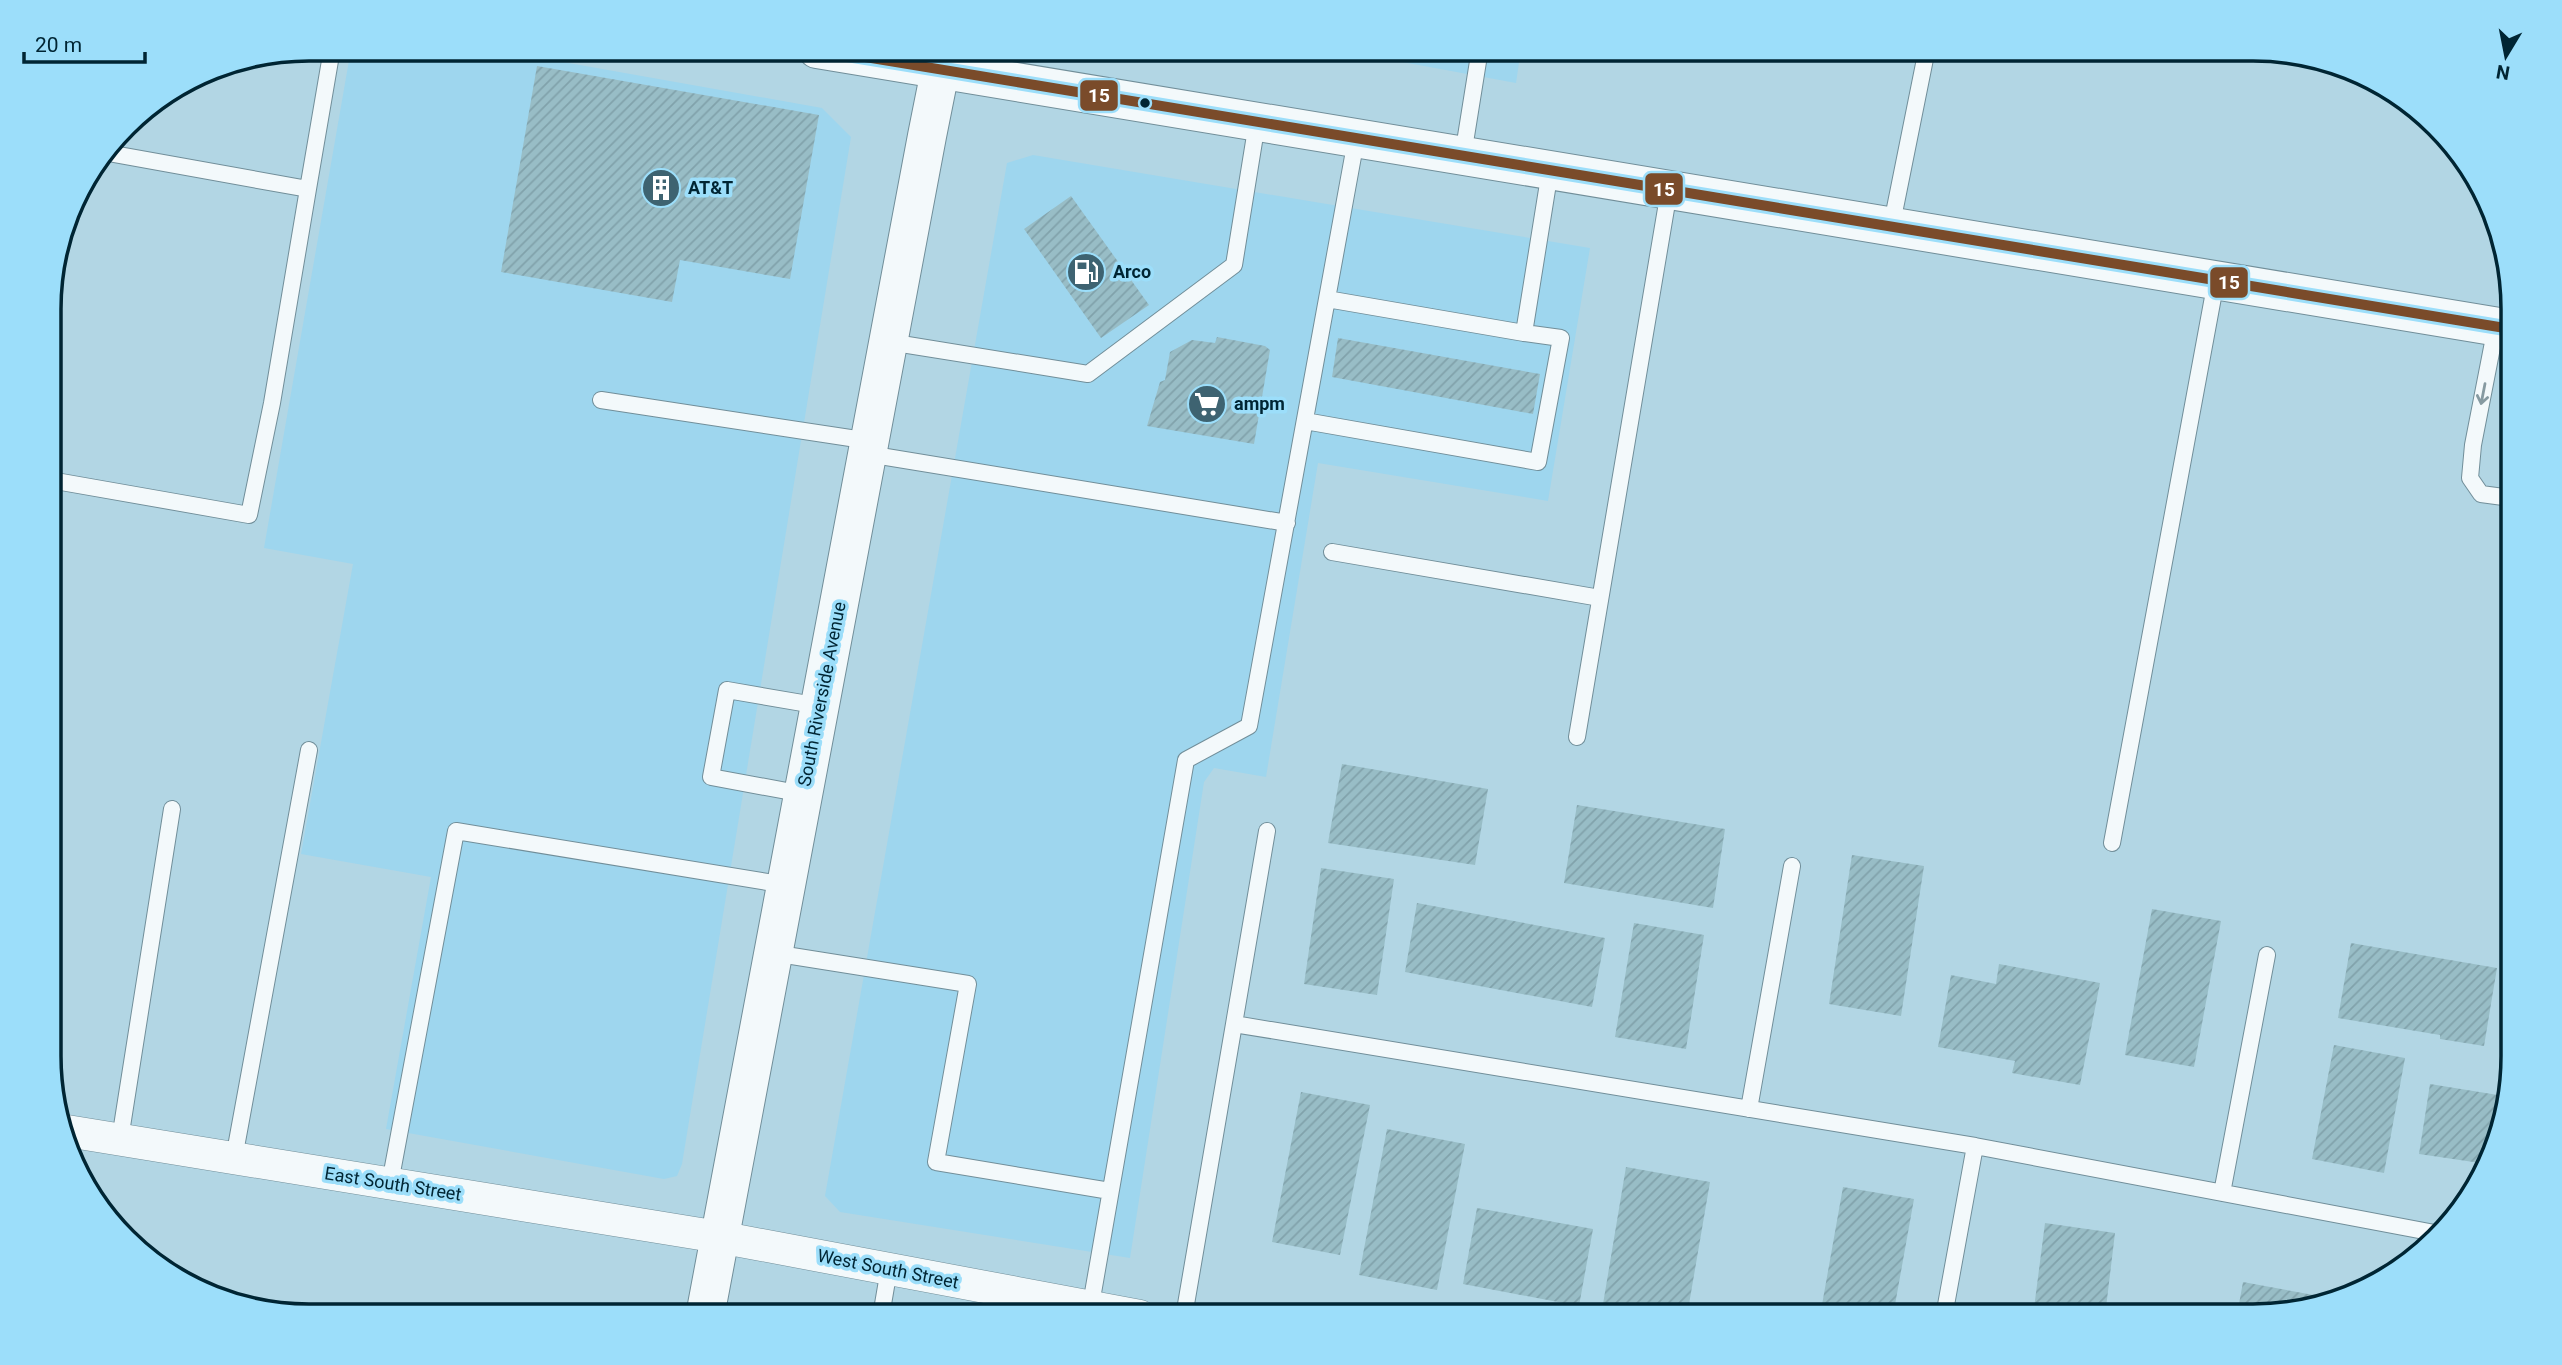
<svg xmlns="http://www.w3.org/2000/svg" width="2562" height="1365" font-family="Roboto,sans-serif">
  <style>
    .built { fill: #9ed6ee }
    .building { fill: url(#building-hatch) }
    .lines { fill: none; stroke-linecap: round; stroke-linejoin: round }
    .service-casing { stroke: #718e99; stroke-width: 18 }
    .minor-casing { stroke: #718e99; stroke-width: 33 }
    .secondary-casing { stroke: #718e99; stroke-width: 40 }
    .primary-casing { stroke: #718e99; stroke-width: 40 }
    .service { stroke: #f3f9fb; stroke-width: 16 }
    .minor { stroke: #f3f9fb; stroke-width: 32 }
    .secondary { stroke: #f3f9fb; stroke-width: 38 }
    .primary { stroke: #f3f9fb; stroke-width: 38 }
    .bus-1-casing { stroke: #9cdefa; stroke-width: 16 }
    .bus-1 { stroke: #7a4b2a; stroke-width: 10 }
    .oneway { stroke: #869aa1 }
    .bus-dot { fill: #002533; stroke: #9cdefa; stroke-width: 2.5 }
    .labels { text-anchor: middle; stroke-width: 7; stroke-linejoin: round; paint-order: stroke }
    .poi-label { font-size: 18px; font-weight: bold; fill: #002533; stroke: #9cdefa; text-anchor: start }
    .street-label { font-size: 18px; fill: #002533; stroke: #9cdefa }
    .rim { fill: none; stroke: #002533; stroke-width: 3.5 }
    .line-badge { stroke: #9cdefa; stroke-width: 2.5 }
    .badge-label { font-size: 19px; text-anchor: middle; font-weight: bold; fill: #fff }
  </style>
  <defs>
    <pattern id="building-hatch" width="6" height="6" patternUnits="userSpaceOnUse" patternTransform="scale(1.75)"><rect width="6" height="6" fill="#98bdc6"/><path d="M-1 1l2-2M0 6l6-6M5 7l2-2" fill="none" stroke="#81a2ab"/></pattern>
  </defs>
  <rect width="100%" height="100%" fill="#b2d6e4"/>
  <path class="built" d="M351,49H489L822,108L851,137L682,1164L677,1176L664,1179L386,1129L431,877L301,854L353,564L264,548Z
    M1332,49H1521L1516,83Z
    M1033,155L1590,248L1548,501L1318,463L1266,777L1214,768L1204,782L1130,1258L840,1212L825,1196L1007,163Z"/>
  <path class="building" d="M537,66L819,115L790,279L680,260L672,302L501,272Z
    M1071,196L1149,305L1101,338L1024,229Z
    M1217,337L1265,346L1270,350L1254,444L1147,426L1160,382L1165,380L1170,352L1192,340L1215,343Z
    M1338,338L1540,374L1533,414L1332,377Z
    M1342,764L1488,789L1475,865L1328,843Z
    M1577,805L1725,829L1713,908L1564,883Z
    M1852,855L1924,866L1901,1016L1829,1004Z
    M1321,868L1394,879L1377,995L1304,984Z
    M1417,903L1605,938L1592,1007L1405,972Z
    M2152,909L2221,921L2194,1067L2125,1055Z
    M1634,923L1704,935L1686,1049L1615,1037Z
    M2351,943L2497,968L2484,1046L2440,1039V1035L2338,1018Z
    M1999,964L2100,983L2080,1085L2012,1073L2015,1061L1938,1047L1951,975L1996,984Z
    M2334,1045L2405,1058L2384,1173L2312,1159Z
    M2430,1084L2504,1096L2487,1164L2419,1154Z
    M1301,1092L1370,1105L1340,1255L1272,1242Z
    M1387,1129L1465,1144L1437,1290L1359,1275Z
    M1626,1167L1710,1182L1687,1316H1601Z
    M1843,1187L1914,1199L1893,1316H1820Z
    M1477,1208L1593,1229L1579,1306L1463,1284Z
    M2045,1223L2115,1233L2105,1316H2033Z
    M2243,1282L2319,1296L2317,1306L2269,1315H2237Z"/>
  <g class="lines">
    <defs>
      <path id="service" d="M108,153L308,189L332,49
        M1463,155L1480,49
        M1891,228L1927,49
        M1327,299L1524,333L1550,171
        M2496,327L2473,445L2470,478L2481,494L2511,498
        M889,342L1088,374L1234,265L1257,123
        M601,400L870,441
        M1305,421L1538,462L1561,338L1524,333
        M868,454L1287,523
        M50,480L249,515L272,403L308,189
        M1332,552L1600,598
        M1577,737L1669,191
        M803,794L711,777L727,690L820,706
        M2112,843L2216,281
        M773,953L968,984L936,1162L1110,1191
        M1234,1024L1267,831
        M1749,1109L1792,866
        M120,1139L172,809
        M234,1158L309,750
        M390,1183L456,831L786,885
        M2222,1193L2267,955
        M1090,1310L1186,760L1249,726L1356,140
        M881,1316L889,1269
        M1184,1316L1234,1024L1975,1146
        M1944,1316L1975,1146L2440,1234"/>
      <path id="minor" d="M67,1131L719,1237L1140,1316"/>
      <path id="secondary" d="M817,49L2511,329
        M940,71L997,49"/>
      <path id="primary" d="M705,1316L927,136L940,71L950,49"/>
    </defs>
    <use href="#service" class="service-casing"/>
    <use href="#minor" class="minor-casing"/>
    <use href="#secondary" class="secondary-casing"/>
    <use href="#primary" class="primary-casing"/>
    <use href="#service" class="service"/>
    <use href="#minor" class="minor"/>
    <use href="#secondary" class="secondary"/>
    <use href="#primary" class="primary"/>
    <defs>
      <path id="bus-1" d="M817,49L2511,329"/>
    </defs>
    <use href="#bus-1" class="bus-1-casing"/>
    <use href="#bus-1" class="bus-1"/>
  </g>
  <defs><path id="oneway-shaft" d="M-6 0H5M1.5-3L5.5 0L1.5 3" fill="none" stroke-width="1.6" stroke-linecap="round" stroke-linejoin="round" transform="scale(1.75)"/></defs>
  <use class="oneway" href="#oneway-shaft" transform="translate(2483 394) rotate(101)"/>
  <defs>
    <symbol id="building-disc" viewBox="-11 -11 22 22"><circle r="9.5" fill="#3e6371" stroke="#9cdefa"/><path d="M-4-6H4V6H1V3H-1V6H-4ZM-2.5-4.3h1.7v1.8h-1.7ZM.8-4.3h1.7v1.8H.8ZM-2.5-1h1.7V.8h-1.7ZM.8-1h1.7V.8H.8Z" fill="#fff"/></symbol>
    <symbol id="fuel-disc" viewBox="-11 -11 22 22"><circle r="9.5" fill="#3e6371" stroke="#9cdefa"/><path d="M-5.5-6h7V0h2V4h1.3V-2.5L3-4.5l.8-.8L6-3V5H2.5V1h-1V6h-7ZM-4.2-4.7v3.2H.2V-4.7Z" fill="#fff"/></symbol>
    <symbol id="supermarket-disc" viewBox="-11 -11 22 22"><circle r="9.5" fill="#3e6371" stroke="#9cdefa"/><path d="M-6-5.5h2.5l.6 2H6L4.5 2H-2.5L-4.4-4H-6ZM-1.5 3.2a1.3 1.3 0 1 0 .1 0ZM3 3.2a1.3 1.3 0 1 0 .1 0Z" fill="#fff"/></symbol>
  </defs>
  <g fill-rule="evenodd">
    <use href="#building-disc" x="639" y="166" width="44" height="44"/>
    <use href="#fuel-disc" x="1064" y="250" width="44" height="44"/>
    <use href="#supermarket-disc" x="1185" y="382" width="44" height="44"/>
  </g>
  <circle class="bus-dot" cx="1145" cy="103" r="6"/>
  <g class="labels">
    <g class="poi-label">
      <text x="688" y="194">AT&amp;T</text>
      <text x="1113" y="278">Arco</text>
      <text x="1234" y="410">ampm</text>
    </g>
    <g class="street-label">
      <text transform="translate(822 694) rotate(-79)" y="6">South Riverside Avenue</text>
      <text transform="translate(393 1184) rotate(9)" y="6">East South Street</text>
      <text transform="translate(888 1269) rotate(11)" y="6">West South Street</text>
    </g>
  </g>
  <path d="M0 0H2562V1365H0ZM309 61H2253A248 248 0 0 1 2501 309V1056A248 248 0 0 1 2253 1304H309A248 248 0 0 1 61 1056V309A248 248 0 0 1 309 61Z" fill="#9cdefa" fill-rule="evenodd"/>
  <path class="rim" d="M309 61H2253A248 248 0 0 1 2501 309V1056A248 248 0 0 1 2253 1304H309A248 248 0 0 1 61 1056V309A248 248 0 0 1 309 61Z"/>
  <g class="line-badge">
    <rect x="1079" y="79" width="40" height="33" rx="7" fill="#7a4b2a"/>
    <rect x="1644" y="172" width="40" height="34" rx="7" fill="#7a4b2a"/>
    <rect x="2209" y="266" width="40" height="33" rx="7" fill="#7a4b2a"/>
  </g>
  <g class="badge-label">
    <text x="1099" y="102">15</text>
    <text x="1664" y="196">15</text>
    <text x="2229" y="289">15</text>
  </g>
  <g transform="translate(2506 56) rotate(190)" stroke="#9cdefa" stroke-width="5" paint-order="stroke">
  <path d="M0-5L12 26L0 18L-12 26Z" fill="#002533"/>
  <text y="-10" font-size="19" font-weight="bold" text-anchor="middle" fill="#002533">N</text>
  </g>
  <path d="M24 52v10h121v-10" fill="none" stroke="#002533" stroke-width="3.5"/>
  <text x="35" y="52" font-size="21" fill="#002533" stroke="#9cdefa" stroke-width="5" paint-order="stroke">20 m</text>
</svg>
